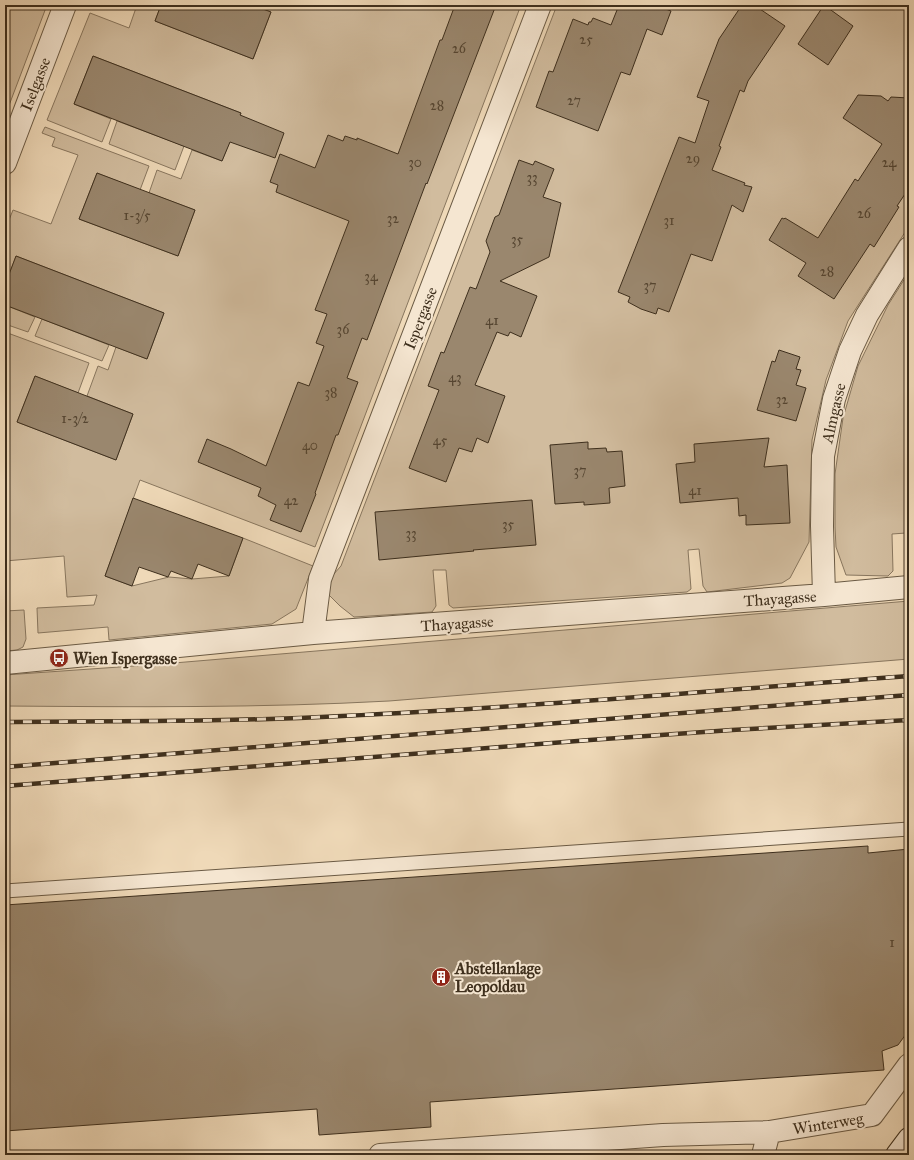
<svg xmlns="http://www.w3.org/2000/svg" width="914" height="1160" font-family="'IM FELL Great Primer',serif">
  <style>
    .green { fill: #d1bc9e; stroke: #88765e }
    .building { fill: #9a876e; stroke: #3e2f1d }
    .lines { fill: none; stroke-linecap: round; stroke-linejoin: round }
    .service-casing { stroke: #6a5a44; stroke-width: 15 }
    .minor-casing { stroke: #6a5a44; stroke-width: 24 }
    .secondary-casing { stroke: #3e2f1d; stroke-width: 24 }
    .service { stroke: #f5e6d1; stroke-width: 13 }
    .minor { stroke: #f5e6d1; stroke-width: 22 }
    .secondary { stroke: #f5e6d1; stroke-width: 22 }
    .rail-casing { stroke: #3e2f1d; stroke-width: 4.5 }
    .rail { stroke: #f5e6d1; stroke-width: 3; stroke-dasharray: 9; stroke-linecap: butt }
    .labels { text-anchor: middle; stroke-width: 4; stroke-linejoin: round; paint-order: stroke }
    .number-label { font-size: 14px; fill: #554531 }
    .street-label { font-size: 16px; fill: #3e2f1d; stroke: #f5e6d1 }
    .poi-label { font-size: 16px; font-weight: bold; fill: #3e2f1d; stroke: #f5e6d1; text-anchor: start }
  </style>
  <rect width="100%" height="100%" fill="#efd9b8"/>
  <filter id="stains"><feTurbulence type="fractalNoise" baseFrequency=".005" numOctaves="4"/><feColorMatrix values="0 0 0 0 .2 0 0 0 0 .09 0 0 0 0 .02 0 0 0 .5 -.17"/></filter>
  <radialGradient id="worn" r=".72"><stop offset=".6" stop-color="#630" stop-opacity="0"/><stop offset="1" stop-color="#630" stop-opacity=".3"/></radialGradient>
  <path class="green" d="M5,5H47L5,116Z
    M137,5H161L155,21L253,59L271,12L252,5H521L315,547L140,480L105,576L132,586L169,577L192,579L229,576L243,538L313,566L296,609L272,624L109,640L108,627L38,633L37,608L94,605L97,595L67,597L64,556L5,561V450L6,446H5V332L89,363L78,393L35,376L17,422L116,460L133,414L87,396L98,366L108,370L116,347L147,359L164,313L16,256L5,285V230L13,210L51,224L78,155L52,146L55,138L42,133L45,127L149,166L140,190L97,173L79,219L178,256L195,210L149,193L157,170L181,179L192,150L222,161L241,113L93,56L74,104L111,119L102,142L47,120L90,13L129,28Z
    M557,5H909V226L848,321L826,380L812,440L809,542L790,578L782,583L707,592L703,586L699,549L688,550L691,589L687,592L453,608L449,605L446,570H433L436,606L432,612L354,617L340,606L328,594L332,576L341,566Z
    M117,121L184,146L175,170L109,144Z
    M909,272V561L906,533L892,534L893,571L888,576L846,575L836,547L835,527V474L843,418L858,366L888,305Z
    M5,305L35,317L28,332L5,324Z
    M42,319L109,345L102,361L35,336Z
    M909,601V659L389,701C261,708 133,707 5,706V675L162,664Z
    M24,610L26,639L23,647L17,650L5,651V611Z"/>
  <path class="building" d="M161,5H252L271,12L253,59L155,21Z
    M455,5H496L427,184L426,183L367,340L362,338L347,378L358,382L338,435H336L315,493L316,494L301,532L270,520L276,505L258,496L261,488L198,462L207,439L231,449L266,466L298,382L309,386L324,346L316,343L327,314L315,310L349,221L276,192L278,185L270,182L280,154L315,168L328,135L343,141L345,136L357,140V138L398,154L440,40H442Z
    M619,5H655L671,11L662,35L647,29L630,75L621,72L598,131L536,107L549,71L553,72L573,19L588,25L589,22H591L593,18L611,25Z
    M742,5H754L785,26L748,81L744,92L740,90L719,146L721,147L712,170L745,183L744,185L752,187L743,212L732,205L712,261L691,254L669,312L658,308L656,314L641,309L628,302L630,297L618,292L679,137L695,143L709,101L697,97L719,39Z
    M824,5L853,26L828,65L798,44Z
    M93,56L241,113L240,115L284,133L275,158L230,142L222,161L74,104Z
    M858,95L881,96L888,101L891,97L909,98V188L897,206L899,207L874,247L870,244L834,299L798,276L806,263L769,240L782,218L784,219L785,218L818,238L855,179L858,181L882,144L843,118Z
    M519,160L533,165L535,161L554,169L543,197L561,203L549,257L500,281L537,296L521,337L510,332L508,336L497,332L475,385L505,396L488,443L477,438L472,452L459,448L446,482L409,468L439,390L428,386L441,352L444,353L470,287L476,289L490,252L486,241L495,217L499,215Z
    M97,173L195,210L178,256L79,219Z
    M16,256L164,313L147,359L5,305V285Z
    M779,350L800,357L796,369L801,370L796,385L806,388L796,421L757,410L772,361L775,362Z
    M35,376L133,414L116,460L17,422Z
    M769,438L764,467L787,465L790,523L746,525V515L739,516L738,498L680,503L676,464L695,462L694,444Z
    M588,442V449L606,448L607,452L622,451L625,486L609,488L610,503L584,505V502L555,504L550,445Z
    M133,498L243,538L229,576L198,564L192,579L171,571L168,577L139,567L132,586L105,576Z
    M532,500L536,545L473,550L474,551L379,560L375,512Z
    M868,846V853L909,849V1030L898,1045L882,1051L884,1070L430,1102L431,1127L319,1135L317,1109L5,1131V905Z"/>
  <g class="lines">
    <defs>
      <path id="service" d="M5,891L909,829"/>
      <path id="minor" d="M5,163L65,5
        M824,595L822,526L823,456L834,399L850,351L867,315L909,248
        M313,633L320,579L540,5
        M5,663L313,633L824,595L909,587
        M380,1155L663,1135L769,1132L872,1115L909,1065
        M763,1155L769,1132"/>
      <path id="secondary" d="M897,1155L909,1139"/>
    </defs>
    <use href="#service" class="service-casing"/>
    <use href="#minor" class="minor-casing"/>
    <use href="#secondary" class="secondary-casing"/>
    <use href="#service" class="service"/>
    <use href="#minor" class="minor"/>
    <use href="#secondary" class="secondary"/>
    <defs>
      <path id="rail" d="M5,722C117,721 230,722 342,716C531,707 720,690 909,676
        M5,767L909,695
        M5,786L590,740L732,730L909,720"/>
    </defs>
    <use href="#rail" class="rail-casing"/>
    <use href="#rail" class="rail"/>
  </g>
  <defs>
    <symbol id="bus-disc" viewBox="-11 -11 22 22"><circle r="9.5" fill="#8f2418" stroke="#f5e6d1"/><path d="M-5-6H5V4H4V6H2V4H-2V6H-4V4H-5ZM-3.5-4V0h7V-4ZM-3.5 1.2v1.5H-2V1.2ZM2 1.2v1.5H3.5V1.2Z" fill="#fff"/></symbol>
    <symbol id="building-disc" viewBox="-11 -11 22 22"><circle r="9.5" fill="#8f2418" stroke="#f5e6d1"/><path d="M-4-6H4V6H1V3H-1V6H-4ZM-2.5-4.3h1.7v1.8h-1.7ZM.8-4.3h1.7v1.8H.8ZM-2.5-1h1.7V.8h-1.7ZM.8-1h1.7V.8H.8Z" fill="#fff"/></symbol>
  </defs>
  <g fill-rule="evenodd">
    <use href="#bus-disc" x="48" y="647" width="22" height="22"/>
    <use href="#building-disc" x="430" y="966" width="22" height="22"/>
  </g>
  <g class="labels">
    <g class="number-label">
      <text x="586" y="44">25</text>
      <text x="459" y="53">26</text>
      <text x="574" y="105">27</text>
      <text x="437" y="110">28</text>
      <text x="693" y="163">29</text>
      <text x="415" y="167">30</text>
      <text x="889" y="167">24</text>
      <text x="532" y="182">33</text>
      <text x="864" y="218">26</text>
      <text x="137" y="220">1-3/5</text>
      <text x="393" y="223">32</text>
      <text x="669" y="225">31</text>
      <text x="517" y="244">35</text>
      <text x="827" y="276">28</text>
      <text x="371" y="281">34</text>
      <text x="650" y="290">37</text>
      <text x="492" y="325">41</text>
      <text x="343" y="334">36</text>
      <text x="455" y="382">43</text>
      <text x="331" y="397">38</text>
      <text x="782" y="404">32</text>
      <text x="75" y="423">1-3/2</text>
      <text x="440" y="445">45</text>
      <text x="310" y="450">40</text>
      <text x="580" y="475">37</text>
      <text x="695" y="495">41</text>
      <text x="291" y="505">42</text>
      <text x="508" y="529">35</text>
      <text x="411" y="538">33</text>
      <text x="892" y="947">1</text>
    </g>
    <g class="street-label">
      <text transform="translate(35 84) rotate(-69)" y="6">Iselgasse</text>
      <text transform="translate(420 318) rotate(-69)" y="6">Ispergasse</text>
      <text transform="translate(833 413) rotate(-77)" y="6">Almgasse</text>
      <text transform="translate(780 598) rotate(-4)" y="6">Thayagasse</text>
      <text transform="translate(457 623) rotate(-4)" y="6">Thayagasse</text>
      <text transform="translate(828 1123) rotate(-9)" y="6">Winterweg</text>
    </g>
    <g class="poi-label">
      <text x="73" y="664">Wien Ispergasse</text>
      <text x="455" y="974">Abstellanlage<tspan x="455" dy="18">Leopoldau</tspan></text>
    </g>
  </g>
  <rect width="914" height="1160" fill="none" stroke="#efd9b8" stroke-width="20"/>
  <rect x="6" y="6" width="902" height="1148" fill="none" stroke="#3e2f1d" stroke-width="2"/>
  <rect x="10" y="10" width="894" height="1140" fill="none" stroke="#3e2f1d"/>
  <rect width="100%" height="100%" filter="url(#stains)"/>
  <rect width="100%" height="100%" fill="url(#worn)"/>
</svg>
